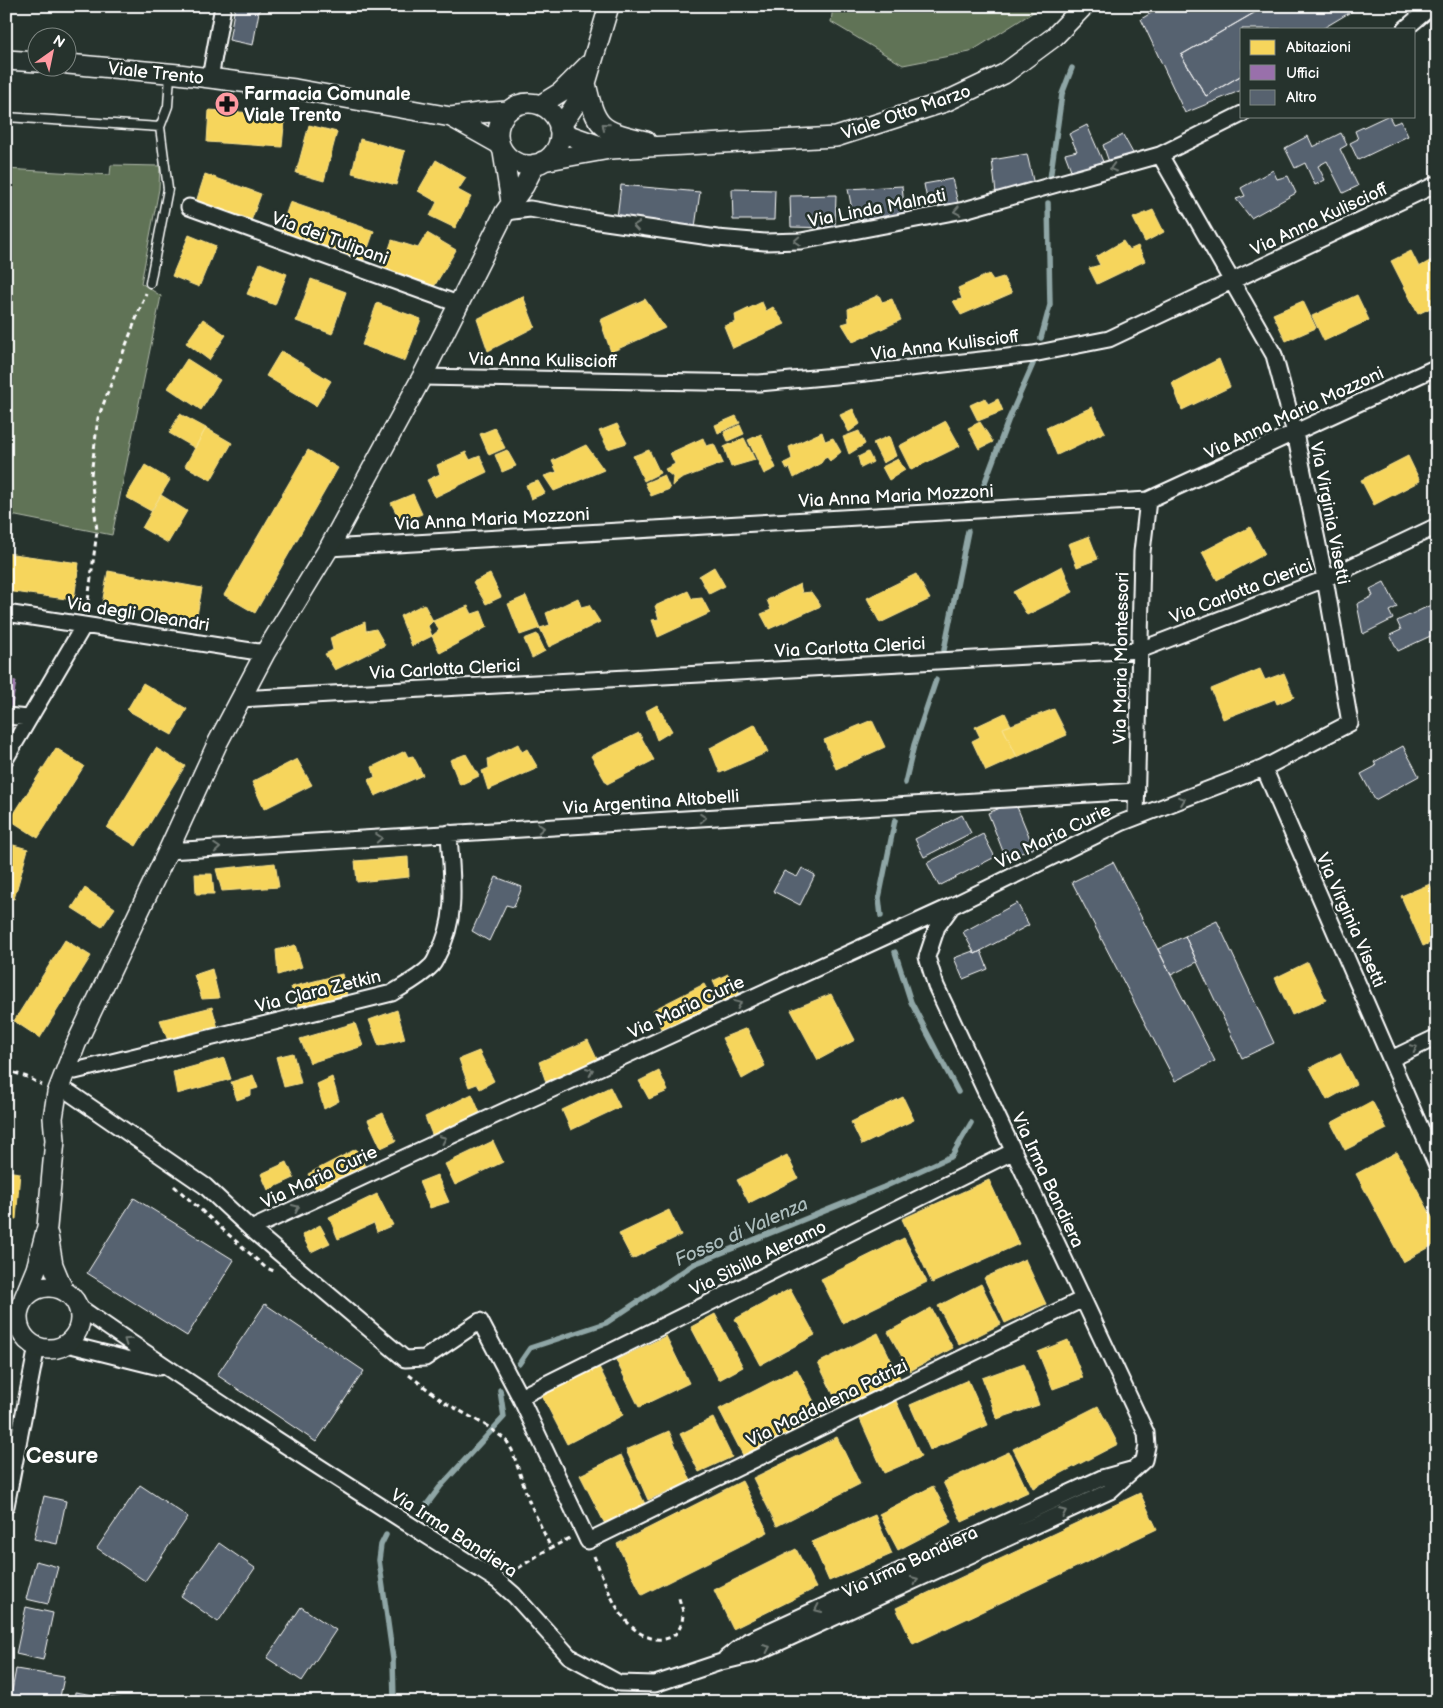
<svg xmlns="http://www.w3.org/2000/svg" width="1443" height="1708" font-family="'Balsamiq Sans',sans-serif">
  <style>
    .green { fill: #607356; stroke: #b0b9aa }
    .homes { fill: #f6d55c; stroke: #f9e28d }
    .offices { fill: #9970ab; stroke: #b89bc4 }
    .lines { fill: none; stroke-linecap: round; stroke-linejoin: round }
    .stream { stroke: #8fa6a6; stroke-width: 5.5 }
    .building { fill: #57626f; stroke: #fff }
    .service-casing { stroke: #fff; stroke-width: 11 }
    .minor-casing { stroke: #fff; stroke-width: 19 }
    .tertiary-casing { stroke: #fff; stroke-width: 22 }
    .path { stroke: #fff; stroke-width: 3; stroke-dasharray: 5 4; stroke-linecap: butt }
    .service { stroke: #26332d; stroke-width: 8 }
    .minor { stroke: #26332d; stroke-width: 15 }
    .tertiary { stroke: #26332d; stroke-width: 19 }
    .oneway { stroke: #727a76 }
    .labels { text-anchor: middle; stroke-width: 5; stroke-linejoin: round; paint-order: stroke }
    .street-label { font-size: 18px; fill: #fff; stroke: #26332d }
    .poi-label { font-size: 18px; font-weight: bold; fill: #fff; stroke: #26332d; text-anchor: start }
    .water-label { font-size: 19px; font-style: italic; fill: #abbcbc; stroke: #26332d }
    .district-label { font-size: 22px; font-weight: bold; fill: #fff; stroke: #26332d }
  </style>
  <rect width="100%" height="100%" fill="#26332d"/>
  <filter id="ink" filterUnits="userSpaceOnUse"><feTurbulence type="fractalNoise" baseFrequency=".02" numOctaves="2"/><feDisplacementMap in="SourceGraphic" scale="10" xChannelSelector="R" yChannelSelector="G"/><feConvolveMatrix kernelMatrix="1 2 1 2 8 2 1 2 1" color-interpolation-filters="sRGB"/></filter>
  <g filter="url(#ink)">
    <path class="green" d="M833,6H1043L970,52L903,65L831,22Z
      M111,165L160,166L159,189L141,283L161,296L112,535L6,514V169L110,175Z"/>
    <path class="homes" d="M209,110L285,115L282,147L207,142Z
      M309,125L337,132L324,181L296,173Z
      M360,139L405,151L396,185L352,173Z
      M436,160L466,178L458,190L471,197L455,228L430,216L437,202L418,191Z
      M205,174L261,194L251,221L196,202Z
      M290,202L374,231L362,265L278,236Z
      M1153,210L1164,232L1145,242L1133,218Z
      M427,233L456,250L432,290L381,273L392,240L418,248Z
      M189,235L216,246L199,287L172,276Z
      M1123,241L1129,250L1138,246L1145,261L1097,284L1089,268L1100,265L1096,257Z
      M1411,251L1419,267L1437,257V305L1418,314L1391,261Z
      M260,263L287,274L275,305L247,294Z
      M989,274L993,280L1003,277L1012,293L961,315L953,301L962,299L958,288Z
      M311,279L346,292L332,334L296,321Z
      M879,295L882,302L892,299L901,320L853,342L842,324L849,322L848,309Z
      M1357,295L1369,320L1324,341L1312,316Z
      M523,296L535,327L488,351L477,319Z
      M645,299L665,328L611,352L600,320Z
      M1303,301L1316,328L1286,341L1273,314Z
      M762,302L766,311L773,307L785,324L733,348L724,326L736,322L735,315Z
      M377,303L421,319L405,361L362,345Z
      M203,319L226,335L209,360L186,343Z
      M281,351L331,381L316,406L266,376Z
      M187,359L220,380L201,410L168,388Z
      M1219,359L1230,387L1182,410L1172,383Z
      M985,398L988,404L998,399L1003,411L978,421L970,405Z
      M1092,407L1105,432L1057,455L1046,428Z
      M853,409L860,424L849,432L840,415Z
      M180,414L206,428L195,448L169,433Z
      M736,416L740,423L718,433L715,425Z
      M946,421L960,446L911,470L899,446Z
      M980,422L993,442L979,449L968,428Z
      M617,424L627,443L608,449L599,431Z
      M740,425L744,434L728,441L724,432Z
      M206,428L232,443L211,480L185,466Z
      M495,428L505,448L489,455L480,434Z
      M859,431L865,444L849,454L843,437Z
      M822,432L825,441L833,438L841,452L830,461L826,456L821,463L794,478L790,468L787,469L784,463L792,459L789,447Z
      M761,434L776,468L764,474L748,440Z
      M889,436L896,456L883,463L873,443Z
      M703,438L706,446L714,444L723,463L681,479L672,486L673,477L667,472L665,469L675,464L670,453Z
      M744,438L755,460L731,467L724,447Z
      M586,445L604,470L554,491L544,476L557,472L552,461Z
      M308,450L338,468L255,613L224,595Z
      M507,450L516,466L502,472L495,455Z
      M649,450L660,473L644,481L633,456Z
      M466,452L470,460L480,456L487,472L435,497L427,480L440,474L437,465Z
      M868,452L873,462L861,468L858,457Z
      M1408,456L1420,481L1374,505L1361,480Z
      M898,459L905,470L889,480L882,467Z
      M145,465L170,480L151,511L126,497Z
      M664,475L670,489L651,496L645,483Z
      M538,481L545,493L531,499L526,485Z
      M413,494L422,514L401,522L391,503Z
      M161,495L187,511L168,543L142,528Z
      M1250,527L1265,554L1217,580L1202,552Z
      M1089,536L1098,559L1077,567L1068,544Z
      M6,553L79,563L74,600L6,591Z
      M1062,566L1073,592L1027,615L1013,592Z
      M714,567L725,586L709,594L699,576Z
      M108,571L202,588L196,621L102,604Z
      M490,574L501,597L486,604L473,582Z
      M916,574L930,599L880,623L867,598Z
      M800,584L802,593L811,592L821,606L769,629L761,614L771,610L767,600Z
      M688,591L692,599L702,598L710,613L658,637L652,620L659,619L655,606Z
      M526,596L540,628L520,635L508,604Z
      M578,598L581,607L589,605L600,622L549,647L540,628L550,625L546,613Z
      M424,604L433,621L428,626L432,636L412,646L400,616Z
      M468,606L472,614L481,611L487,627L440,653L432,636L439,630L433,621Z
      M365,622L366,631L376,629L385,645L335,670L325,654L333,650L330,638Z
      M537,634L545,651L532,658L524,639Z
      M1260,669L1265,680L1284,673L1294,697L1277,704L1275,699L1223,719L1211,689Z
      M143,683L187,709L172,735L127,710Z
      M657,705L672,731L657,740L646,711Z
      M1054,709L1067,735L1017,757L1003,728Z
      M1005,713L1011,725L1003,728L1017,757L986,771L972,741L980,737L975,727Z
      M872,720L885,747L836,769L824,740Z
      M755,724L768,752L720,773L710,748Z
      M639,733L654,760L607,784L591,756Z
      M518,744L522,752L527,749L538,768L488,790L482,771L489,768L488,759Z
      M56,748L84,766L38,838L10,820Z
      M156,748L185,766L136,846L107,828Z
      M405,751L408,757L413,756L423,775L375,796L368,780L375,777L372,767Z
      M466,754L479,776L460,785L450,760Z
      M297,759L312,785L264,809L252,782Z
      M6,843L28,849L14,899L6,897Z
      M408,857L409,877L357,882L355,861Z
      M275,863L279,887L222,891L216,869Z
      M195,874H212L214,894H196Z
      M1430,884L1437,899V940L1423,946L1401,896Z
      M85,888L115,908L102,927L72,908Z
      M65,940L91,956L40,1038L14,1021Z
      M295,945L302,967L278,975L276,950Z
      M1308,962L1326,1000L1292,1015L1275,978Z
      M212,969L219,998L202,999L194,975Z
      M342,974L347,995L299,1009L291,987Z
      M728,974L741,996L723,1003L713,981Z
      M704,984L715,1004L662,1031L653,1010Z
      M831,994L855,1040L818,1060L791,1010Z
      M212,1007L218,1028L169,1043L160,1020Z
      M397,1010L405,1039L379,1046L369,1020Z
      M355,1023L363,1046L310,1063L300,1039Z
      M747,1028L765,1066L742,1079L722,1038Z
      M588,1040L597,1059L546,1082L539,1062Z
      M479,1051L494,1081L480,1089L477,1084L469,1087L459,1059Z
      M293,1053L301,1083L284,1087L276,1057Z
      M1340,1053L1356,1084L1327,1100L1310,1068Z
      M224,1058L231,1079L177,1094L173,1072Z
      M659,1071L668,1091L649,1099L639,1081Z
      M253,1075L258,1088L251,1090V1095L237,1100L231,1082Z
      M332,1077L339,1101L324,1109L317,1084Z
      M610,1087L620,1107L571,1130L562,1110Z
      M472,1094L480,1113L433,1137L425,1117Z
      M903,1097L914,1120L862,1145L851,1122Z
      M1372,1101L1387,1129L1345,1150L1331,1123Z
      M383,1113L396,1141L381,1148L368,1120Z
      M493,1141L503,1162L455,1185L445,1164Z
      M356,1149L366,1168L318,1193L308,1174Z
      M1397,1152L1437,1226V1243L1403,1262L1356,1174Z
      M787,1155L798,1178L749,1203L737,1180Z
      M287,1162L294,1178L268,1190L261,1174Z
      M6,1171L20,1173L16,1219L6,1218Z
      M437,1175L449,1202L430,1208L419,1182Z
      M989,1180L1019,1244L932,1283L902,1219Z
      M377,1194L393,1225L377,1232L374,1223L338,1239L329,1217Z
      M669,1210L681,1235L632,1259L619,1234Z
      M320,1225L330,1243L311,1252L302,1235Z
      M904,1238L927,1282L843,1323L821,1279Z
      M1025,1259L1046,1304L1005,1323L984,1278Z
      M981,1284L1001,1324L959,1345L938,1306Z
      M790,1289L815,1335L760,1365L735,1319Z
      M931,1308L953,1348L910,1371L888,1332Z
      M715,1314L743,1367L719,1380L691,1327Z
      M878,1333L901,1380L841,1410L818,1363Z
      M666,1336L689,1383L639,1407L616,1360Z
      M1068,1340L1083,1378L1053,1389L1038,1352Z
      M1024,1363L1039,1405L997,1419L982,1378Z
      M598,1365L623,1415L567,1444L541,1394Z
      M797,1369L822,1417L744,1457L719,1409Z
      M968,1380L988,1425L930,1450L910,1405Z
      M896,1401L921,1457L884,1473L859,1417Z
      M1098,1406L1118,1444L1033,1488L1013,1449Z
      M713,1418L732,1457L699,1472L680,1434Z
      M669,1431L691,1481L648,1500L626,1450Z
      M837,1437L860,1484L777,1526L753,1478Z
      M1009,1452L1028,1492L962,1522L943,1482Z
      M621,1455L645,1504L605,1524L580,1475Z
      M742,1481L768,1532L642,1595L617,1544Z
      M933,1486L952,1522L898,1550L879,1514Z
      M1140,1493L1157,1529L913,1644L896,1608Z
      M875,1515L892,1554L829,1581L812,1542Z
      M796,1549L816,1588L733,1629L714,1590Z"/>
    <path class="offices" d="M6,680L16,681L11,713L6,712Z"/>
    <g class="lines">
      <path class="stream" d="M1050,179L1062,94L1072,68
        M1041,338L1050,305L1048,203
        M979,498L1008,421L1033,364
        M944,650L968,531
        M905,783L914,745L936,680
        M881,916L879,898L895,820
        M895,952L911,1002L958,1092
        M519,1364L530,1348L606,1323L694,1264L884,1187L952,1156L971,1123
        M425,1507L440,1487L504,1417L500,1390
        M386,1535L381,1545L379,1560L393,1659L394,1702"/>
    </g>
    <path class="building" d="M235,6H260L253,45L229,40Z
      M1163,6H1266L1181,55L1206,96L1242,75V90L1185,113L1141,19Z
      M1266,6L1359,7L1322,29H1242V75L1206,96L1181,55Z
      M1387,116H1389L1393,124L1401,121L1408,136L1358,160L1350,143L1358,139L1355,131Z
      M1087,125L1104,164L1073,175L1065,154L1077,151L1069,134Z
      M1341,133L1347,145L1340,149L1358,186L1343,193L1327,161L1318,166L1325,180L1315,185L1305,163L1295,168L1285,148L1308,136L1313,147Z
      M1123,135L1134,155L1109,162L1103,145Z
      M1027,154L1034,185L996,193L992,160Z
      M1273,170L1277,179L1288,176L1296,193L1251,218L1236,199L1245,196L1241,188Z
      M952,179L958,203L929,210L924,184Z
      M621,185L700,192L695,227L617,218Z
      M902,186L905,216L854,220L848,189Z
      M732,189L775,190L774,220H733Z
      M836,195L835,228L791,227L790,196Z
      M1384,582L1397,607L1389,611L1393,619L1363,634L1357,604L1373,596L1370,589Z
      M1437,599V633L1398,651L1390,635L1401,630L1397,621L1433,604Z
      M1437,731V746L1431,733Z
      M1403,746L1419,776L1375,800L1361,774L1376,766L1374,762Z
      M1015,802L1034,848L1006,859L988,813Z
      M962,815L971,833L924,857L915,839Z
      M983,834L995,857L939,886L927,863Z
      M1113,862L1215,1061L1175,1081L1072,882Z
      M802,868L815,875L800,905L773,891L784,871L797,877Z
      M496,877L522,887L514,907L506,905L489,941L472,931Z
      M1017,903L1029,925L975,954L963,932Z
      M1217,921L1274,1043L1242,1058L1185,936Z
      M1185,936L1197,962L1171,975L1158,949Z
      M973,951L975,954L981,951L988,969L963,979L954,958Z
      M134,1198L234,1260L187,1336L87,1273Z
      M265,1304L364,1371L316,1442L217,1375Z
      M140,1485L188,1517L145,1581L97,1548Z
      M44,1496L66,1501L57,1544L34,1539Z
      M219,1543L255,1568L218,1622L181,1596Z
      M36,1561L58,1567L48,1604L26,1599Z
      M26,1607L53,1613L43,1660L16,1654Z
      M301,1607L336,1630L302,1681L267,1658Z
      M16,1669L64,1677L59,1702H10Z
      M75,1692L126,1700L125,1702H74Z"/>
    <g class="lines">
      <defs>
        <path id="service" d="M6,117L160,127L168,106L170,75
          M150,283L168,189L160,127"/>
        <path id="minor" d="M1405,29L1432,6
          M210,78L223,6
          M1160,155L1274,355L1295,433L1325,579L1350,723L1264,768L1437,1166
          M189,207L458,304
          M505,212L530,209L592,220L717,238L765,242L801,241L964,210L1160,155L1242,114
          M422,377L759,383L857,374L1033,354L1109,339L1437,184
          M329,548L1148,500L1437,367
          M6,613L265,653
          M240,699L1140,650L1325,579L1437,526
          M6,716L29,718
          M6,758L84,625
          M1136,817L1142,552L1148,500
          M168,851L1137,791
          M1391,1059L1437,1037
          M75,1071L392,993C405,985 419,978 430,967C434,964 436,959 438,954C459,917 451,874 449,833
          M70,1093L205,1186L251,1229L405,1359L425,1358L480,1321L520,1397L588,1541L1083,1299
          M251,1229L498,1114L952,906L1121,823L1264,768
          M79,1307C216,1403 357,1491 498,1581L514,1595L569,1656L619,1683L655,1684L721,1662L754,1654L1110,1491L1144,1460L1147,1446L1146,1433L936,986L927,957L937,927L952,906
          M67,1344L159,1367
          M520,1397L1014,1151
          M6,1506L37,1346
          M726,1658L748,1641L1102,1478L1131,1470"/>
        <path id="tertiary" d="M6,60L38,62
          M68,64L178,74L295,89L451,117L479,113L507,111
          M586,83C596,130 601,130 646,141
          M498 134a31 31 0 1 1 62 0a31 31 0 1 1-62 0Z
          M540,105L561,92L588,65
          M451,117L499,144
          M559,129L575,105L586,83L609,6
          M560,132L606,148
          M503,152L511,202
          M543,161L610,149L836,137L945,102L1004,74L1054,37L1084,6
          M48,1235L53,1265L63,1289
          M18 1318a31 31 0 1 1 62 0a31 31 0 1 1-62 0Z
          M24,1298L36,1269L47,1227L55,1140L53,1118L57,1093L76,1044L168,851L218,742L265,653L329,548L422,377L505,212L524,186L535,164"/>
      </defs>
      <use href="#service" class="service-casing"/>
      <use href="#minor" class="minor-casing"/>
      <use href="#tertiary" class="tertiary-casing"/>
      <path class="path" d="M87,609L97,531L91,475L98,418L146,293
        M6,1070L27,1077L42,1085
        M174,1186L266,1268L274,1271
        M409,1375L444,1402L487,1426L506,1440L512,1450L529,1501L551,1548
        M594,1556C604,1579 612,1606 630,1625C648,1644 682,1648 683,1613C683,1609 680,1603 679,1598
        M511,1573L543,1552L570,1538"/>
      <use href="#service" class="service"/>
      <use href="#minor" class="minor"/>
      <use href="#tertiary" class="tertiary"/>
    </g>
    <defs><path id="oneway-chevron" d="M-2-3.5L2.5 0L-2 3.5" fill="none" stroke-width="1.6" stroke-linecap="round" stroke-linejoin="round" transform="scale(1.25)"/></defs>
    <g class="oneway">
      <use href="#oneway-chevron" transform="translate(605 126) rotate(-139)"/>
      <use href="#oneway-chevron" transform="translate(1113 168) rotate(165)"/>
      <use href="#oneway-chevron" transform="translate(957 211) rotate(169)"/>
      <use href="#oneway-chevron" transform="translate(636 226) rotate(-172)"/>
      <use href="#oneway-chevron" transform="translate(797 241) rotate(176)"/>
      <use href="#oneway-chevron" transform="translate(1182 800) rotate(-21)"/>
      <use href="#oneway-chevron" transform="translate(703 818) rotate(-4)"/>
      <use href="#oneway-chevron" transform="translate(541 828) rotate(-4)"/>
      <use href="#oneway-chevron" transform="translate(379 838) rotate(-4)"/>
      <use href="#oneway-chevron" transform="translate(217 848) rotate(-4)"/>
      <use href="#oneway-chevron" transform="translate(738 1004) rotate(-25)"/>
      <use href="#oneway-chevron" transform="translate(1414 1048) rotate(-26)"/>
      <use href="#oneway-chevron" transform="translate(590 1071) rotate(-25)"/>
      <use href="#oneway-chevron" transform="translate(443 1139) rotate(-25)"/>
      <use href="#oneway-chevron" transform="translate(296 1208) rotate(-25)"/>
      <use href="#oneway-chevron" transform="translate(127 1341) rotate(-145)"/>
      <use href="#oneway-chevron" transform="translate(1063 1512) rotate(-25)"/>
      <use href="#oneway-chevron" transform="translate(915 1580) rotate(-25)"/>
      <use href="#oneway-chevron" transform="translate(818 1609) rotate(155)"/>
      <use href="#oneway-chevron" transform="translate(767 1648) rotate(-25)"/>
    </g>
  </g>
  <defs>
    <symbol id="pharmacy-disc" viewBox="-11 -11 22 22"><circle r="9.5" fill="#ff9aa2" stroke="#26332d"/><path d="M-2-6h4v4h4v4h-4v4h-4v-4h-4v-4h4Z" fill="#111"/></symbol>
  </defs>
  <g fill-rule="evenodd">
    <use href="#pharmacy-disc" x="213" y="90" width="28" height="28"/>
  </g>
  <g class="labels">
    <g class="street-label">
      <text transform="translate(156 73) rotate(6)" y="6">Viale Trento</text>
      <text transform="translate(906 112) rotate(-19)" y="6">Viale Otto Marzo</text>
      <text transform="translate(877 208) rotate(-11)" y="6">Via Linda Malnati</text>
      <text transform="translate(1319 219) rotate(-25)" y="6">Via Anna Kuliscioff</text>
      <text transform="translate(330 238) rotate(20)" y="6">Via dei Tulipani</text>
      <text transform="translate(945 345) rotate(-7)" y="6">Via Anna Kuliscioff</text>
      <text transform="translate(543 360) rotate(1)" y="6">Via Anna Kuliscioff</text>
      <text transform="translate(1294 413) rotate(-25)" y="6">Via Anna Maria Mozzoni</text>
      <text transform="translate(896 496) rotate(-3)" y="6">Via Anna Maria Mozzoni</text>
      <text transform="translate(1330 513) rotate(79)" y="6">Via Virginia Visetti</text>
      <text transform="translate(492 519) rotate(-3)" y="6">Via Anna Maria Mozzoni</text>
      <text transform="translate(1241 591) rotate(-21)" y="6">Via Carlotta Clerici</text>
      <text transform="translate(138 614) rotate(9)" y="6">Via degli Oleandri</text>
      <text transform="translate(850 647) rotate(-3)" y="6">Via Carlotta Clerici</text>
      <text transform="translate(1121 658) rotate(-89)" y="6">Via Maria Montessori</text>
      <text transform="translate(445 669) rotate(-3)" y="6">Via Carlotta Clerici</text>
      <text transform="translate(651 802) rotate(-4)" y="6">Via Argentina Altobelli</text>
      <text transform="translate(1053 836) rotate(-26)" y="6">Via Maria Curie</text>
      <text transform="translate(1351 920) rotate(66)" y="6">Via Virginia Visetti</text>
      <text transform="translate(318 991) rotate(-14)" y="6">Via Clara Zetkin</text>
      <text transform="translate(686 1007) rotate(-25)" y="6">Via Maria Curie</text>
      <text transform="translate(319 1177) rotate(-25)" y="6">Via Maria Curie</text>
      <text transform="translate(1048 1180) rotate(65)" y="6">Via Irma Bandiera</text>
      <text transform="translate(758 1258) rotate(-26)" y="6">Via Sibilla Aleramo</text>
      <text transform="translate(827 1403) rotate(-26)" y="6">Via Maddalena Patrizi</text>
      <text transform="translate(454 1533) rotate(33)" y="6">Via Irma Bandiera</text>
      <text transform="translate(910 1562) rotate(-25)" y="6">Via Irma Bandiera</text>
    </g>
    <g class="poi-label">
      <text x="244" y="100">Farmacia Comunale<tspan x="244" dy="21">Viale Trento</tspan></text>
    </g>
    <g class="water-label">
      <text transform="translate(741 1231) rotate(-24)" y="7">Fosso di Valenza</text>
    </g>
    <g class="district-label">
      <text x="62" y="1463">Cesure</text>
    </g>
  </g>
  <rect width="1443" height="1708" fill="none" stroke="#26332d" stroke-width="25"/>
  <rect x="12" y="12" width="1418" height="1683" fill="none" stroke="#fff" stroke-width="2" filter="url(#ink)"/>
  <rect x="1240" y="28" width="175" height="90" fill="#26332d" stroke="#7d8581"/>
  <rect x="1250" y="40" width="25" height="15" fill="#f6d55c" stroke="#7d8581"/>
  <text x="1286" y="52" font-size="15" fill="#ffffff">Abitazioni</text>
  <rect x="1250" y="65" width="25" height="15" fill="#9970ab" stroke="#7d8581"/>
  <text x="1286" y="78" font-size="15" fill="#ffffff">Uffici</text>
  <rect x="1250" y="90" width="25" height="15" fill="#57626f" stroke="#7d8581"/>
  <text x="1286" y="102" font-size="15" fill="#ffffff">Altro</text>
  <g transform="translate(52 52) rotate(33)"><circle r="24" fill="#26332d" stroke="#7d8581"/>
  <path d="M0-4L9 19L0 12L-9 19Z" fill="#ff9aa2"/>
  <text y="-8" font-size="14" font-weight="bold" text-anchor="middle" fill="#ffffff">N</text>
  </g>
</svg>
